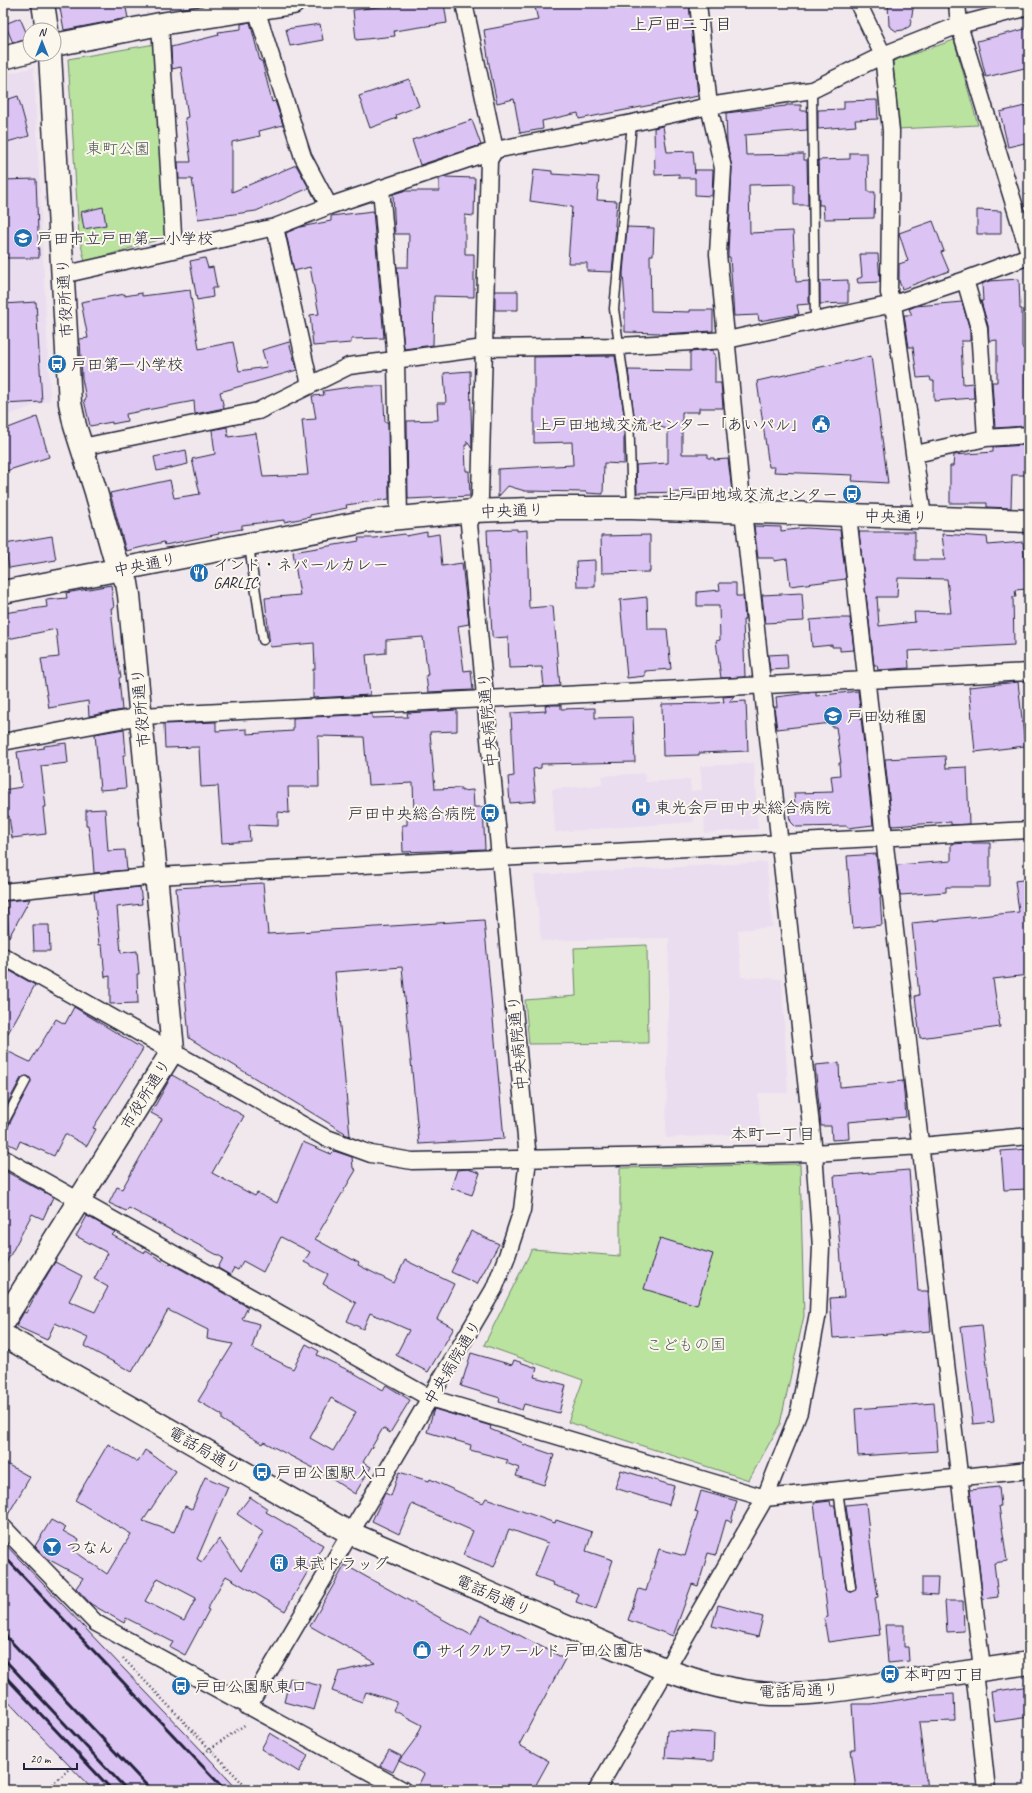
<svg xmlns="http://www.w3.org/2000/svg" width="1032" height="1793" font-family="Caveat,'Klee One',sans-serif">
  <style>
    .built { fill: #eaddf0 }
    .green { fill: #bae39f; stroke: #6e826d }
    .building { fill: #dbc4f4; stroke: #22223b; fill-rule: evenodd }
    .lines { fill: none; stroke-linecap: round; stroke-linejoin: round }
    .lane-casing { stroke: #22223b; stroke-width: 11 }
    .street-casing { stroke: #22223b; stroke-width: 19 }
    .secondary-casing { stroke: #22223b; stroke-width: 25 }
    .path { stroke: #22223b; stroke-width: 2.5; stroke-dasharray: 1 3; stroke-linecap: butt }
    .lane { stroke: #fbf7ec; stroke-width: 8 }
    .street { stroke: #fbf7ec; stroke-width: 16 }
    .secondary { stroke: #fbf7ec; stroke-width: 22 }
    .rail { stroke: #22223b; stroke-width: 3 }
    .labels { text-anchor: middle; stroke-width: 4; stroke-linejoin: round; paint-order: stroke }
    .park-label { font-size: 16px; fill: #505c59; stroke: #fbf7ec }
    .poi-label { font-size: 16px; fill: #22223b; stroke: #fbf7ec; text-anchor: start }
    .street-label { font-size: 16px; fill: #22223b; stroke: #fbf7ec }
    .neighbourhood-label { font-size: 17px; fill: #22223b; stroke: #fbf7ec }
  </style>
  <rect width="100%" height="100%" fill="#f1e8ee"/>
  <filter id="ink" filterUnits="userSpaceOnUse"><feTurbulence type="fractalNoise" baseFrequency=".025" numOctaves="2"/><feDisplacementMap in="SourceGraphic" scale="8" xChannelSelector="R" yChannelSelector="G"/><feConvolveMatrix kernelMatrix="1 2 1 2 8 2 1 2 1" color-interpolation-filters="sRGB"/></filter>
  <g filter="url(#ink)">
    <path class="built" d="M34,67L50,400L3,417V75Z
      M754,763L758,829L705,833L703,805L693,806L694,822L555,832L552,789L602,785V776L645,773L646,782L690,779L691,791L702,790L700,766Z
      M766,862L773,927L738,930L741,977L782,979L788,1093H758L761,1133L666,1138L669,938L541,941L534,875Z"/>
    <path class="green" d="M954,40L978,125L897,129L893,61Z
      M155,44L167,237L85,262L79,236L68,59Z
      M647,945L648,1043L529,1044L525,1000L576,996L574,948Z
      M800,1164L804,1316L780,1424L749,1480L568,1422L583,1380L484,1345L532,1249L620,1256V1168Z"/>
    <path class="building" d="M59,3H125L128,18L64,30Z
      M395,3H444L447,23L394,31L395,36L356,40L353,10L395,5Z
      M534,3H689L698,96L579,119L578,113L542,121L543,129L520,133L514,99L497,103L489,64L484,30L538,20Z
      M888,3H914L910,26L903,30L896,31L889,26Z
      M20,18L29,39L13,43L5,24Z
      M250,22L260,61H262L272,102L275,101L283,125L259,131L260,136L232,142V192L296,165L309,188L256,211L198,219L192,179H179L178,162H191L185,118L188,117L181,67L172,69L171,47L219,35L218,32L241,29V24Z
      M320,24L323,40L290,46L286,29Z
      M1029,28V67L986,77L977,41Z
      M409,79L419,106L396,115L397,118L370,128L359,96Z
      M18,96L29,136L3,143V101Z
      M877,100L878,119L855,120L856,126L818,129V110L844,109V101Z
      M786,105H801V111H807V130L745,135L746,155L804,154V160H807L808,205H794V184L749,185L750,233L793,231L796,282L809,281V304L797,305L799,314L759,321L758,315L734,316L730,257H728V254L732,168L727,143L726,113L786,106Z
      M1029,105V142L1008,147L1000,112Z
      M472,120L481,145L420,165L412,140Z
      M663,126L667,152L693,151L695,174V170H713L712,196L695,195V178H679V174L655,175L654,128Z
      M850,153H867L868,192H875L874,218L824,219L823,205H819L818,160L850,159Z
      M534,169L552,171V174L599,177L597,200L617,201L615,226H616L612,272L587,271V263H568L572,207L530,201Z
      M444,177L475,178L474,216L465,215V254H474V297L434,296L433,345L404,349L397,267H408L409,234H395L393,194L403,191H439V179Z
      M36,179L39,258H3V180Z
      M103,207L106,225L84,229L81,212Z
      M977,210L1001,211V234H977Z
      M373,211L384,338L351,339V343L313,346L310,315L319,314L310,267L294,271L286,233L300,227L331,221V216Z
      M933,221L944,251L941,252L949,271L902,289L899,281V264L908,261L899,233Z
      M627,227L654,228L653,255H650L651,311L690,312V310H713V331L660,334V333L625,332V302L623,273Z
      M860,254H878L880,282L858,283L857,279L862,277Z
      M205,258L208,268L213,267L217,288H212L213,297L197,300L190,261Z
      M1019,279L1020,309H1022V348H1025L1026,426L995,428L992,382H997V340L989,341L988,326L981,301H983L982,284L989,281Z
      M848,280V303L820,304V281Z
      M190,290L199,349L233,342L239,371L267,367L262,350L289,342L297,370L220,392L224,408L195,414L194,401L126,414L127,421L112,424V422L90,426L84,400L86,399L82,378L80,339L88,338L81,302L125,294V296L142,293V296Z
      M495,291H518V310H495Z
      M36,302L42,402L3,404V304Z
      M962,302L970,330V341H961L963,384L973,383L974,398L934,401V381H931L930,377L917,378L913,347H909L904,315H912L909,309L916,306Z
      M713,350V354H715V383H721L723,408H699V412H682V454H708V458H714V460L728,459L732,491L730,494L709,495H685V492L637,493L636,465L668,463V429L656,426H635L628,370L690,371V352Z
      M615,356L624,414V464L604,463L603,494L586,493V492L525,491L508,486L498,497V469L573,465L572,442L534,443V357Z
      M871,356L888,483L852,481L853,475L774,472L775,467H769L757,381Z
      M470,371L472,449L467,441V445H465L466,471H469L470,496L408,499L407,421L438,420L437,403H446L444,373Z
      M357,386H383L385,422H388L389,499L346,505L347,508L310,515V517L284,522V520L242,525V529L218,533L219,534L165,545L164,542L126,551L110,493L170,480L174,498L200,494L192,459L215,454L212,430L227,427L228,437L256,433L263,477L308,475L302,420L316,419L312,396L324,395L323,391Z
      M37,417L49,457L3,472V430Z
      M1027,445L1028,475H1012L1011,508L987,507V503H950V466H953L954,455L993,452V447Z
      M186,450L188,464L157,471L154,457Z
      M754,526L781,527V531L806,528L840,530L846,579L790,586L787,559L774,561V558H758Z
      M517,529V531L527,530L529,608L553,606L560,686L544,687L542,667L509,668L508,637L493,638L492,635L487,530Z
      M427,532V536L439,534L442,566L462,563L469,624L458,626L464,671L471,670L473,690L428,692L426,675H428L423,637L386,640V653L366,655L370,695L313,698V669H315L314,643L270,647L265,598L300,595L293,552L359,541L358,538H374L405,534L406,536Z
      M859,532H915V560H945L942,534L987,537L988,545L1023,542L1027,589L1015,590L1016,597H1013L1014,645L908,651L909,668L878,670L877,665H874ZM898,578L947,579L951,613L914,612L915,622L879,626L877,597H897Z
      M650,535V572L602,573L601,536Z
      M52,536L56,560L9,568L5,544Z
      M595,560V587H577L576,561Z
      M719,583H736V596H743L745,619L743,620L745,677L721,678L716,641L720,640L719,606H697V592L720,590Z
      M111,585L114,608H111L115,647L121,677L119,678L122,710L89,716L88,701L49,708L41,659L59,657L56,629L3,640V613L47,607L46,600L67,598L66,593Z
      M802,593L804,621L765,623L762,595Z
      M647,597L648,629H667L671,669L645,671V676L627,678L620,600Z
      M835,618H850L854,650L840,651V647H832V645L812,647L810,620Z
      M787,654L788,669L770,670L768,655Z
      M1018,682L1025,746L975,752L969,687Z
      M858,691L873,825L848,828L847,826L796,827L791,822L789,816L795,806L794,793L833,792L831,776L840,775L839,763H841L836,727H832V723L777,729L774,707H777L776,697L816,692V696Z
      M734,696L729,702L746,701L748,751L699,753V755L663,756L662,704L715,703L724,702L723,697Z
      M545,705H561V709L595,708V718L633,717L635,762L541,764V768L533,769L536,801L510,803L508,777L514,776L511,713L546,711Z
      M457,710V731L430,732L435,789L461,788V791L473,790L474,807H483L485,849L403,852L402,825H407V811H414L413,783L368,785L364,737L318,736L319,787H288L289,813L278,812V826L249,825L250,841L222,843L218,786L201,787L199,747L165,748L164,724L216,722V731L247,729V734L293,731V718L372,714V718L408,717L407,713Z
      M124,729L126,755H123L126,788L100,790L95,734Z
      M66,743L68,763L41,766L46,807H43L46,834L12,838L9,816L3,817V790L22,787L17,752L44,748V746Z
      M945,756L946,768L967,767L969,824L951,825V822L892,826L885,759Z
      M105,809L108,851L125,850L127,870L94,873L92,846H91L88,825H86V810Z
      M970,843H990V887H946V892L900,895L897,865L951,861V844Z
      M876,854L881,897H880L882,925L853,928L847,856Z
      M1029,879V975L993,979L1000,1027L920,1038L915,996L919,995L912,923L1019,912L1015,881Z
      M263,883L268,934L484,920L504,1139L419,1144L402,967L335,972L350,1136L344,1134L345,1133L189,1038L176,888Z
      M140,887L142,904L117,907L121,953L137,951L139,974H137L138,1003L110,1004V976L105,977L102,945H99L94,892Z
      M30,899L9,937L7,901Z
      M33,925H49L50,951H34Z
      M10,971L35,985L3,1042V984Z
      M74,1007L143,1049L93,1128L96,1129L87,1146L65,1134L54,1156L20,1141L17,1148L3,1141V1129L8,1127L31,1080L28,1076L21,1078L3,1112V1065L9,1052L30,1062L56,1019L65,1024Z
      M839,1063L840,1087L903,1081L906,1117L848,1122L849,1139L832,1140L831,1126H821L815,1065Z
      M172,1075L244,1116L212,1173L255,1196L257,1193L277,1203L303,1142L331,1154L334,1151L352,1157L353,1168L356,1170L315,1239L359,1263L358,1265L394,1283L405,1260L454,1284L437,1319L454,1328L428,1372L396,1355L409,1330L370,1313L363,1329L347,1321L356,1303L323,1284L328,1274L304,1262L310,1252L281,1237L263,1272L243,1261L238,1270L234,1268L230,1275L218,1268L223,1258L129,1208L126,1211L109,1203L117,1187L122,1189L162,1119L151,1113Z
      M1029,1149V1189L1004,1190L1001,1151Z
      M468,1169L480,1173L472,1195L451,1188L457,1170Z
      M3,1170L53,1197L43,1219L32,1214L3,1269Z
      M909,1170L918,1291H928L931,1331L833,1338L830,1298L844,1297L834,1176Z
      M87,1216L115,1232L112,1235L145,1253L146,1251L169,1265L170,1263L248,1307L242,1319L259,1324L252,1348L293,1369L306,1344L319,1351L317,1355L354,1373L383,1390L386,1385L410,1400L390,1433L383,1428L363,1462L371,1467L355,1494L321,1472L264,1442L263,1444L232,1426L222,1420V1415L198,1401L233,1344L207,1339L208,1330L168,1310L132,1372L84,1346L88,1338L55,1323L47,1340L16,1326L24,1312L26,1313L37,1292L55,1262L82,1276L69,1301L95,1312L108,1287L94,1279L108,1253L76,1236ZM331,1398L356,1412L333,1451L310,1438Z
      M471,1231L499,1244L477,1284L451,1272Z
      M660,1238L713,1254L697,1305L644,1289Z
      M982,1325L994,1422L973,1424L961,1327Z
      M471,1353L512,1365L514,1360L537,1368L534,1377L566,1385L559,1413L524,1404L522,1410L499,1402L500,1398L461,1386Z
      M934,1403L938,1451L858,1456L855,1409Z
      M434,1409L491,1426L490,1429L523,1443L522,1444L554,1455L544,1485L516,1476L519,1468L506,1463L508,1460L470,1450L471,1445L427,1432Z
      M108,1444L138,1462L145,1450L176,1471L143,1521L174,1532L185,1506L192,1509L205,1477L228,1487L197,1559L202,1562L219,1539L241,1571L263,1532L237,1514L250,1497L268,1509L266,1512L323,1545L285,1611L226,1576L207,1609L209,1610L185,1655L170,1647L173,1642L126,1618L124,1623L91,1604L76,1588L83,1578L46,1558L35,1546L51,1520L66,1528L63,1531L79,1540L73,1550L107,1574L131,1534L75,1500ZM158,1578L196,1598L184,1621L145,1601Z
      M3,1462L30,1477L6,1518H3Z
      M621,1470L674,1486L669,1505L615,1488Z
      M399,1472L429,1481L430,1479L483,1503L486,1498L555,1523L556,1520L592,1532L586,1551L613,1560L596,1609L576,1602L579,1594L553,1585L554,1583L535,1576L548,1543L509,1529L494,1567L463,1555L473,1531L412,1504L399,1534L372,1521L385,1493L391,1496Z
      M999,1487L1001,1506H999L1007,1561L994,1563L998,1597L983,1599L970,1490Z
      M701,1491L737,1501L731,1522L726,1520L716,1555L708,1553L698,1586L692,1584L673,1636L628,1620L639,1589L646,1591L659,1549L685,1556L698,1513L695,1512Z
      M830,1501L831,1506H835L846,1588L847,1591L851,1592L855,1591L856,1586L846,1505L866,1503L870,1542L878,1597L875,1598L880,1635L828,1642L824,1618L828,1617L814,1503Z
      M3,1542L204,1753L238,1790H93L31,1726L3,1696Z
      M345,1565L471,1635L481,1615L565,1659L519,1745L549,1761L533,1790H426L418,1786L424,1774L399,1761L416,1738L422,1725L393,1710L397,1702L366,1692L362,1702L332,1691L339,1672L375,1663L310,1626Z
      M922,1577H938L937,1595L922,1594Z
      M945,1601H963L964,1631L947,1632Z
      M718,1605L763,1617L758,1637L712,1626Z
      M885,1625H904V1647H908L909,1661L888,1663Z
      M290,1678L321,1686L314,1710L284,1702Z
      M1029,1686V1717L995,1722L991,1692Z
      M954,1694L955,1721L919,1722L927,1790H856L851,1749H855L852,1704H871L919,1697V1696Z
      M667,1730L714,1733L713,1761L665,1758Z
      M270,1733L308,1756L299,1772L261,1749Z
      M389,1750L401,1756L393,1772L380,1766Z"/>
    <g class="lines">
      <defs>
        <path id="lane" d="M812,90L815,320
          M632,508L629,414L614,309L632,123
          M249,546L263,640
          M3,1124L26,1081
          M838,1490L851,1587"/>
        <path id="street" d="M251,3L256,9L303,157L329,206
          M858,3L883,55L891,131L889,293L893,304L923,517
          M957,3L959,25L1029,253
          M160,24L174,250
          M381,188L396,361L399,517
          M275,227L310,385
          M62,275L275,227L329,206L495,150L632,123L709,106L812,90L883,55L959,25L1029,7
          M965,280L979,328L986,438
          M82,447L258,411L349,366L484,348L619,346L727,340L893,304L965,280L1029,256
          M916,454L986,438L1029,435
          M848,515L884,837L982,1669
          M3,742L141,716L1029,672
          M3,892L156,876L1029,830
          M3,956L324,1137L371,1154L412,1161L814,1153L921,1146L1029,1136
          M3,1158L430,1398L765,1498L1029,1470
          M3,1527L96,1623L403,1790
          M974,1671L987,1790
          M248,1707L494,1289L507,1256L522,1210L528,1159L469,524L480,497L489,160L495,150L464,3
          M597,1790L765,1498L799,1412L818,1313L821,1247L814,1153L743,511L718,254L723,168L709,106L698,3"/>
        <path id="secondary" d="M43,3L47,30
          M54,45L160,24L293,3
          M3,58L30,51
          M3,592L368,521L474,511L558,508H632L1029,521
          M3,1322L173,1050L129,595L127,583L114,556L96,492L75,426L70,403L50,54
          M3,1335L350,1533L666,1670C700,1683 736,1692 772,1694C807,1695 841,1690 875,1685C927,1678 978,1670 1029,1663"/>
      </defs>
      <use href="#lane" class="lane-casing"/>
      <use href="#street" class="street-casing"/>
      <use href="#secondary" class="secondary-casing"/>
      <path class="path" d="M123,1658L249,1790
        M204,1753L246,1724
        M47,1790L71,1767"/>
      <use href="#lane" class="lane"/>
      <use href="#street" class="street"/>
      <use href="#secondary" class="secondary"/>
      <path class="rail" d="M3,1555L225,1790
        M3,1633L151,1790
        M3,1658L127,1790
        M3,1674L112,1790"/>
    </g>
  </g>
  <defs>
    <symbol id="school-disc" viewBox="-11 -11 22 22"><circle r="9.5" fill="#1f6fb2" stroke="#fbf7ec"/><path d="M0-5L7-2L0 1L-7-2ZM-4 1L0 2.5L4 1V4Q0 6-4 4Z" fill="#fff"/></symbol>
    <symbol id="bus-disc" viewBox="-11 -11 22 22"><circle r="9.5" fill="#1f6fb2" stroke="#fbf7ec"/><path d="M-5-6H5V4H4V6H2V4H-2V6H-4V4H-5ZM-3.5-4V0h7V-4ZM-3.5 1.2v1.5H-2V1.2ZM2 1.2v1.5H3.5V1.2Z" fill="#fff"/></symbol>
    <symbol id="civic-disc" viewBox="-11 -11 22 22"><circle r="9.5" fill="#1f6fb2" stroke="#fbf7ec"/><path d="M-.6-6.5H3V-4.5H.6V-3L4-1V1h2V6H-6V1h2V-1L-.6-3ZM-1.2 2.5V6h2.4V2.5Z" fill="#fff"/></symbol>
    <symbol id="restaurant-disc" viewBox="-11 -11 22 22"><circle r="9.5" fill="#1f6fb2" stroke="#fbf7ec"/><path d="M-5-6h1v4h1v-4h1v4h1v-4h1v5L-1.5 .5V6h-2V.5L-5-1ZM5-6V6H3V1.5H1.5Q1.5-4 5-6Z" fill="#fff"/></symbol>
    <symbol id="hospital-disc" viewBox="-11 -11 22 22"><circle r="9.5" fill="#1f6fb2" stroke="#fbf7ec"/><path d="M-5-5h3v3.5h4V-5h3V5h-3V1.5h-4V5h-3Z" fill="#fff"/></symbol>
    <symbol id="bar-disc" viewBox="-11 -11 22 22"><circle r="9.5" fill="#1f6fb2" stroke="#fbf7ec"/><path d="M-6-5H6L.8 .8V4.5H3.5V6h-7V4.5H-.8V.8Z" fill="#fff"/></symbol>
    <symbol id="building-disc" viewBox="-11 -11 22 22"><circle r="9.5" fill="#1f6fb2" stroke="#fbf7ec"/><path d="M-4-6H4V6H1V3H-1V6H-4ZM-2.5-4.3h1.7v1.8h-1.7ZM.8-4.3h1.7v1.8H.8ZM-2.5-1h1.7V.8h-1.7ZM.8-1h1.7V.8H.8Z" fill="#fff"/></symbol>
    <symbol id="shop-disc" viewBox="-11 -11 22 22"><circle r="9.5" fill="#1f6fb2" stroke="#fbf7ec"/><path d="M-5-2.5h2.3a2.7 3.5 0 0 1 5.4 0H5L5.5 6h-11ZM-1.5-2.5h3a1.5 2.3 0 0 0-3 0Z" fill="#fff"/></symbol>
  </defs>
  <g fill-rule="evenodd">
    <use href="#school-disc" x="12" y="227" width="22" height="22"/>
    <use href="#bus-disc" x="46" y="353" width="22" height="22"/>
    <use href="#civic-disc" x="810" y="413" width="22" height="22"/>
    <use href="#bus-disc" x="841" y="483" width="22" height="22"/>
    <use href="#restaurant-disc" x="188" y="562" width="22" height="22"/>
    <use href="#school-disc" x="822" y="705" width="22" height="22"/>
    <use href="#hospital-disc" x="630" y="796" width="22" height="22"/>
    <use href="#bus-disc" x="479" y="802" width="22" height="22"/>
    <use href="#bus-disc" x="251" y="1461" width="22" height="22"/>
    <use href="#bar-disc" x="41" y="1536" width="22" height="22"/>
    <use href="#building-disc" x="268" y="1552" width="22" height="22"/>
    <use href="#shop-disc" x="411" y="1639" width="22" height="22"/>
    <use href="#bus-disc" x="879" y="1663" width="22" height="22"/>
    <use href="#bus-disc" x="170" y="1675" width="22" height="22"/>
  </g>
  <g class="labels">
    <g class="park-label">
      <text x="118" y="154">東町公園</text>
      <text x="686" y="1350">こどもの国</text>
    </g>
    <g class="poi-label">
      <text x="37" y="244">戸田市立戸田第一小学校</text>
      <text x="71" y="370">戸田第一小学校</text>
      <text x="807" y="430" text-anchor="end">上戸田地域交流センター「あいパル」</text>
      <text x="838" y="500" text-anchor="end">上戸田地域交流センター</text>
      <text x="213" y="570">インド・ネパールカレー<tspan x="213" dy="18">GARLIC</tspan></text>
      <text x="847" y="722">戸田幼稚園</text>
      <text x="655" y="813">東光会戸田中央総合病院</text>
      <text x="476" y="819" text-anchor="end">戸田中央総合病院</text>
      <text x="276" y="1478">戸田公園駅入口</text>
      <text x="66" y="1553">つなん</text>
      <text x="293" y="1569">東武ドラッグ</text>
      <text x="436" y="1656">サイクルワールド 戸田公園店</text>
      <text x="904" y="1680">本町四丁目</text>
      <text x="195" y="1692">戸田公園駅東口</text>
    </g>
    <g class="street-label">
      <text transform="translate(64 298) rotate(-93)" y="6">市役所通り</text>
      <text transform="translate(512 510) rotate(-2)" y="6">中央通り</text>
      <text transform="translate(896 516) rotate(2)" y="6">中央通り</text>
      <text transform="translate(145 564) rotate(-11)" y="6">中央通り</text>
      <text transform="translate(140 708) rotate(-95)" y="6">市役所通り</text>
      <text transform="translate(487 720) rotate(-95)" y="6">中央病院通り</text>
      <text transform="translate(517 1043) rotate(-95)" y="6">中央病院通り</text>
      <text transform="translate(145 1094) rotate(-58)" y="6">市役所通り</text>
      <text transform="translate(452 1362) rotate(-59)" y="6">中央病院通り</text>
      <text transform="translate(205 1450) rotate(30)" y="6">電話局通り</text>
      <text transform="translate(494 1595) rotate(24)" y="6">電話局通り</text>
      <text transform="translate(799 1690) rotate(-2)" y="6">電話局通り</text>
    </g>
    <g class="neighbourhood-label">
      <text x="681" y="30">上戸田二丁目</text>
      <text x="773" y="1140">本町一丁目</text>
    </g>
  </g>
  <rect width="1032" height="1793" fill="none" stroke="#fbf7ec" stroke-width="16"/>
  <rect x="8" y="8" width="1016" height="1777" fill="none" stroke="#22223b" stroke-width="1.5" filter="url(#ink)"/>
  <g transform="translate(42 42)"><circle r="19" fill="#fbf7ec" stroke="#a4a2a5"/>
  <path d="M0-3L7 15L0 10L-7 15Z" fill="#1f6fb2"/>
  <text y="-6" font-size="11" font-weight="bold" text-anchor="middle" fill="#22223b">N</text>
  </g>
  <path d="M24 1763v6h53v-6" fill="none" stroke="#22223b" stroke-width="2"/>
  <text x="30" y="1763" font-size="12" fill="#22223b" stroke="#fbf7ec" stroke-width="3" paint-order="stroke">20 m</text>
</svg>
